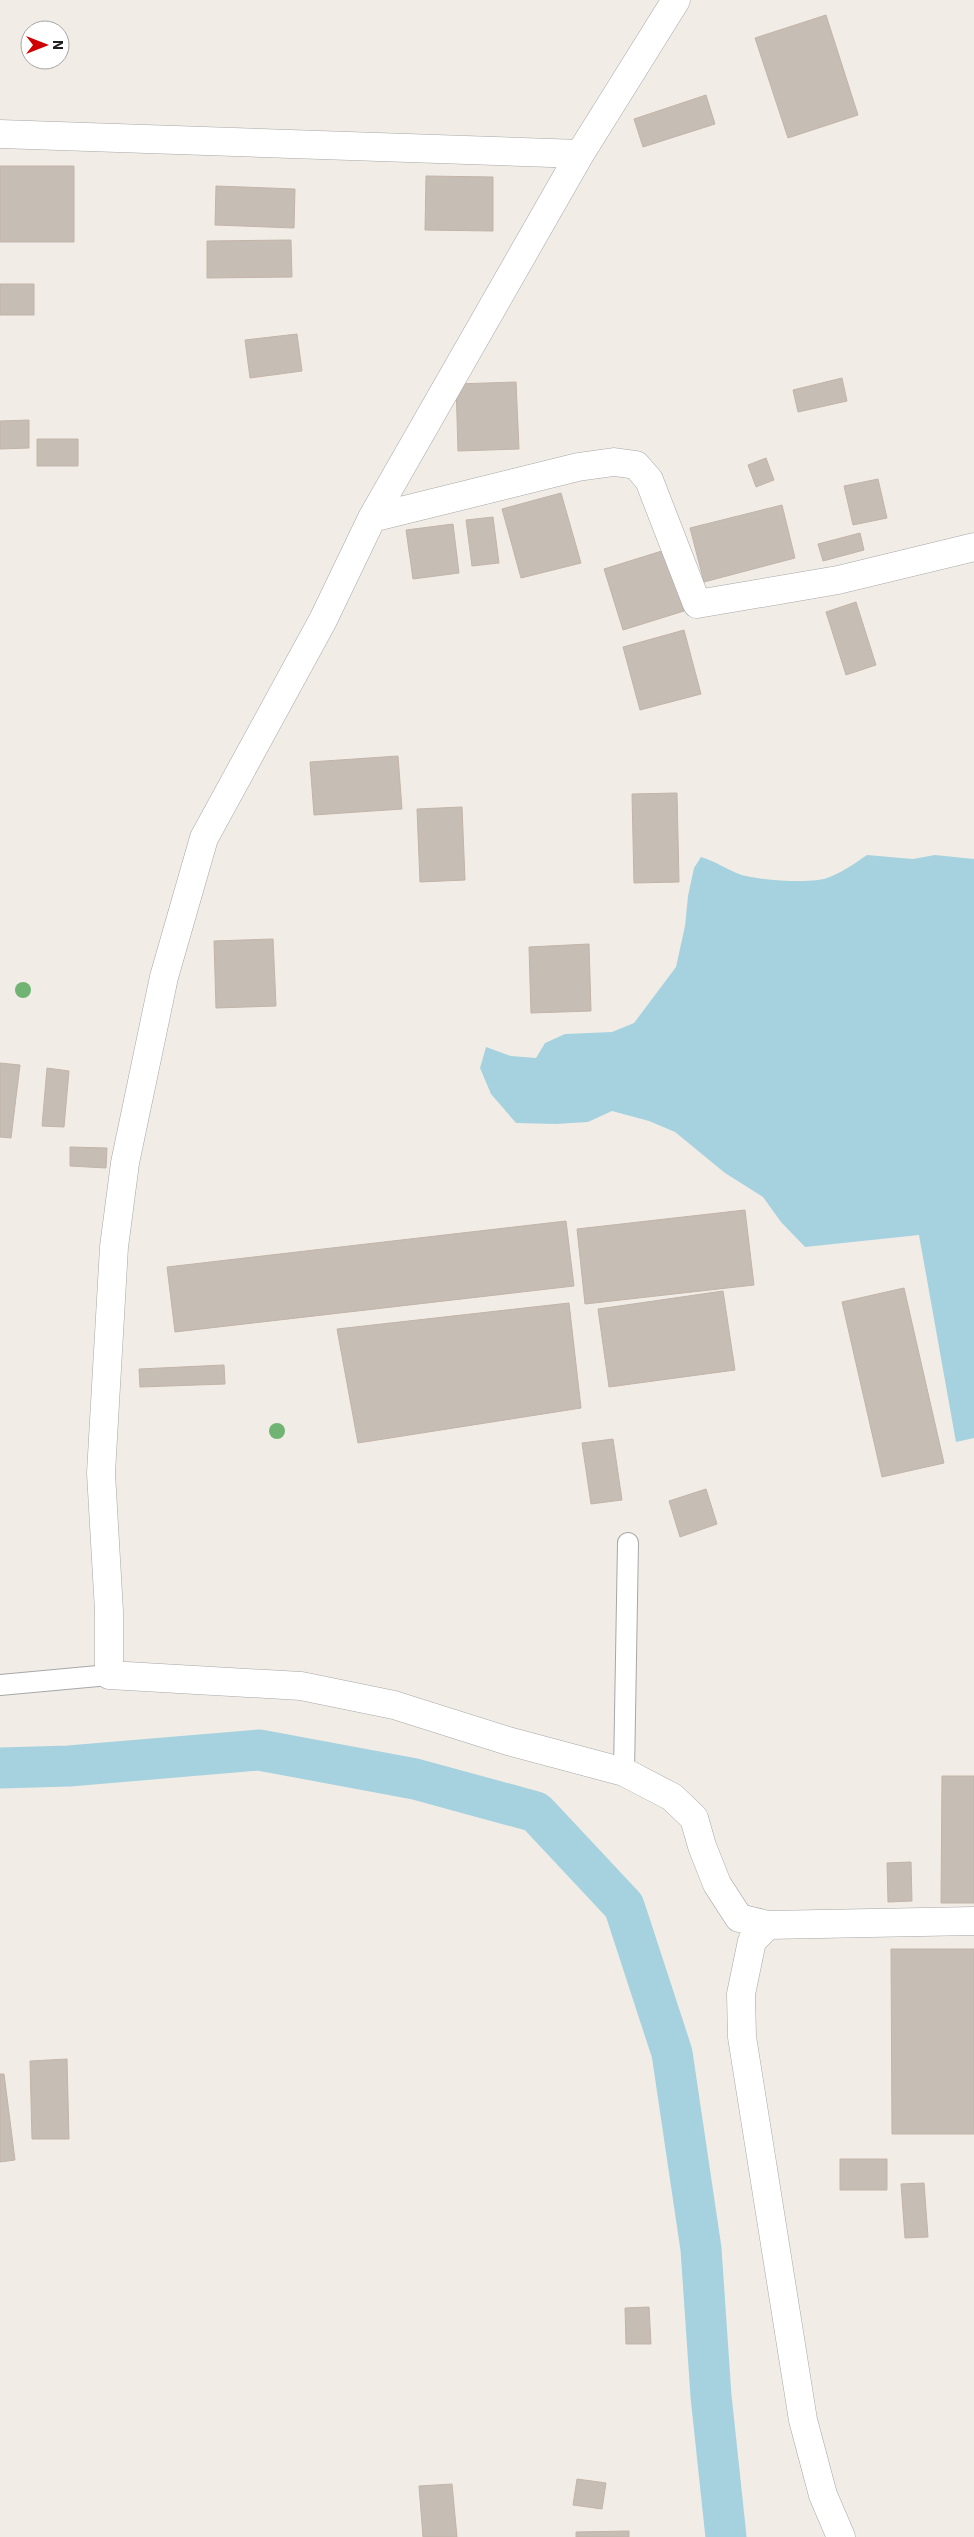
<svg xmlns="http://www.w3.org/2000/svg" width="974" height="2537" font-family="'IBM Plex Sans',sans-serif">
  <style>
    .water { fill: #a6d2df }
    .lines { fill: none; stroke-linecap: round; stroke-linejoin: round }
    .canal { stroke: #a6d2df; stroke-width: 41 }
    .building { fill: #c6bdb5; stroke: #c3b4a8 }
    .service-casing { stroke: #a7a7a7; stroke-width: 22 }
    .minor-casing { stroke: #a7a7a7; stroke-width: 29 }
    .service { stroke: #fff; stroke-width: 20 }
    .minor { stroke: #fff; stroke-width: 28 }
    .tree { fill: #71b372 }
  </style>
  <rect width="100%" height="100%" fill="#f1ede6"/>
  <path class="water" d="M867,855L913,859L935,855L974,859V1438L956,1442L919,1235L805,1247L781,1222L763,1197L725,1173L675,1132L649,1121L612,1111L588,1122L556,1124L516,1123L491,1094L480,1068L486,1047L511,1056L536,1058L545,1043L565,1034L612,1032L634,1023L676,967L685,926L688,896L694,868L701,857C715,861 726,869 739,874C754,880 813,884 827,878C841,873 854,864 867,855Z"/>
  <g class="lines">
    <path class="canal" d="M0,1768L69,1766L259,1750L415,1779L536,1812L624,1906L672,2053L701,2249L711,2396L726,2537"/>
  </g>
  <path class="building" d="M826,15L858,115L788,138L755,38Z
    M706,95L715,124L643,147L634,119Z
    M0,166H74V242H0Z
    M426,176L493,177V231L425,230Z
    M216,186L295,189L294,228L215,225Z
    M291,240L292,277L207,278V241Z
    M0,284H34V315H0Z
    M297,334L302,371L250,378L245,340Z
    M842,378L847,401L798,412L793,390Z
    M516,382L519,449L458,451L456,384Z
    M29,420V448L0,449V421Z
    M37,439H78V466H37Z
    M766,458L774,480L756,487L748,465Z
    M878,479L887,518L853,525L844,486Z
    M561,493L581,563L521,578L502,509Z
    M782,505L795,558L704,582L690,528Z
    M493,517L499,563L472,566L466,520Z
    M453,524L459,573L413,579L406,530Z
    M860,533L864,550L823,561L818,544Z
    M665,550L684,611L623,630L604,569Z
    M856,602L876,665L846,675L826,612Z
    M684,630L701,694L640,710L623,647Z
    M398,756L402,809L314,815L310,762Z
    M677,793L679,882L634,883L632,794Z
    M462,807L465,880L420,882L417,809Z
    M273,939L276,1006L216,1008L214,941Z
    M589,944L591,1011L531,1013L529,947Z
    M0,1063L20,1065L11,1138L0,1137Z
    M47,1068L69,1071L64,1127L42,1126Z
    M70,1147L107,1148L106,1168L70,1166Z
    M745,1210L754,1285L585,1304L577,1229Z
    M566,1221L574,1286L175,1332L167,1267Z
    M904,1288L944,1463L882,1477L842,1302Z
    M723,1291L735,1370L609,1387L598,1309Z
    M569,1303L581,1408L358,1443L337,1329Z
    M224,1365L225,1384L140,1387L139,1369Z
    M613,1439L622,1500L591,1504L582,1443Z
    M706,1489L717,1524L680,1537L669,1501Z
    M942,1776H974V1903H941Z
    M911,1862L912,1901L888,1902L887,1863Z
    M891,1949H974V2134H892Z
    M67,2059L69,2139H32L30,2061Z
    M0,2074H4L15,2160L0,2162Z
    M840,2159H887V2190H840Z
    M924,2183L928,2237L905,2238L901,2184Z
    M649,2307L651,2344H626L625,2308Z
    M577,2479L606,2483L602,2509L573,2505Z
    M452,2484L457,2537H423L419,2486Z
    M629,2531V2537H576V2532Z"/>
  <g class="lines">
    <defs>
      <path id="service" d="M0,1685L109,1675
        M624,1772L628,1543"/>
      <path id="minor" d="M676,0L580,154L372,518L323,620L204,838L164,977L125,1163L114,1247L101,1473L109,1611V1675L301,1686L394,1705L508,1741L624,1772L672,1797L694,1818L702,1846L717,1884L739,1918L768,1925L974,1921
        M0,134L580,154
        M372,518L578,467L614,462L636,465L649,480L697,604L838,580L974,547
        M768,1925L752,1941L741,1994L742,2037L803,2420L823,2495L841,2537"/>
    </defs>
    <use href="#service" class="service-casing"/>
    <use href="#minor" class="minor-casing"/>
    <use href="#service" class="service"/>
    <use href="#minor" class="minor"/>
  </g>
  <g class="tree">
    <circle cx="23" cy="990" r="8"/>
    <circle cx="277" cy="1431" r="8"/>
  </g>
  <g transform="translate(45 45) rotate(90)"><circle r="24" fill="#ffffff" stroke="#a6a6a6"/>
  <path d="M0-4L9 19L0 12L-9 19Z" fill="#d00000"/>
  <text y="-8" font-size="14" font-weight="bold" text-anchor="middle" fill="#202020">N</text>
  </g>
</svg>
